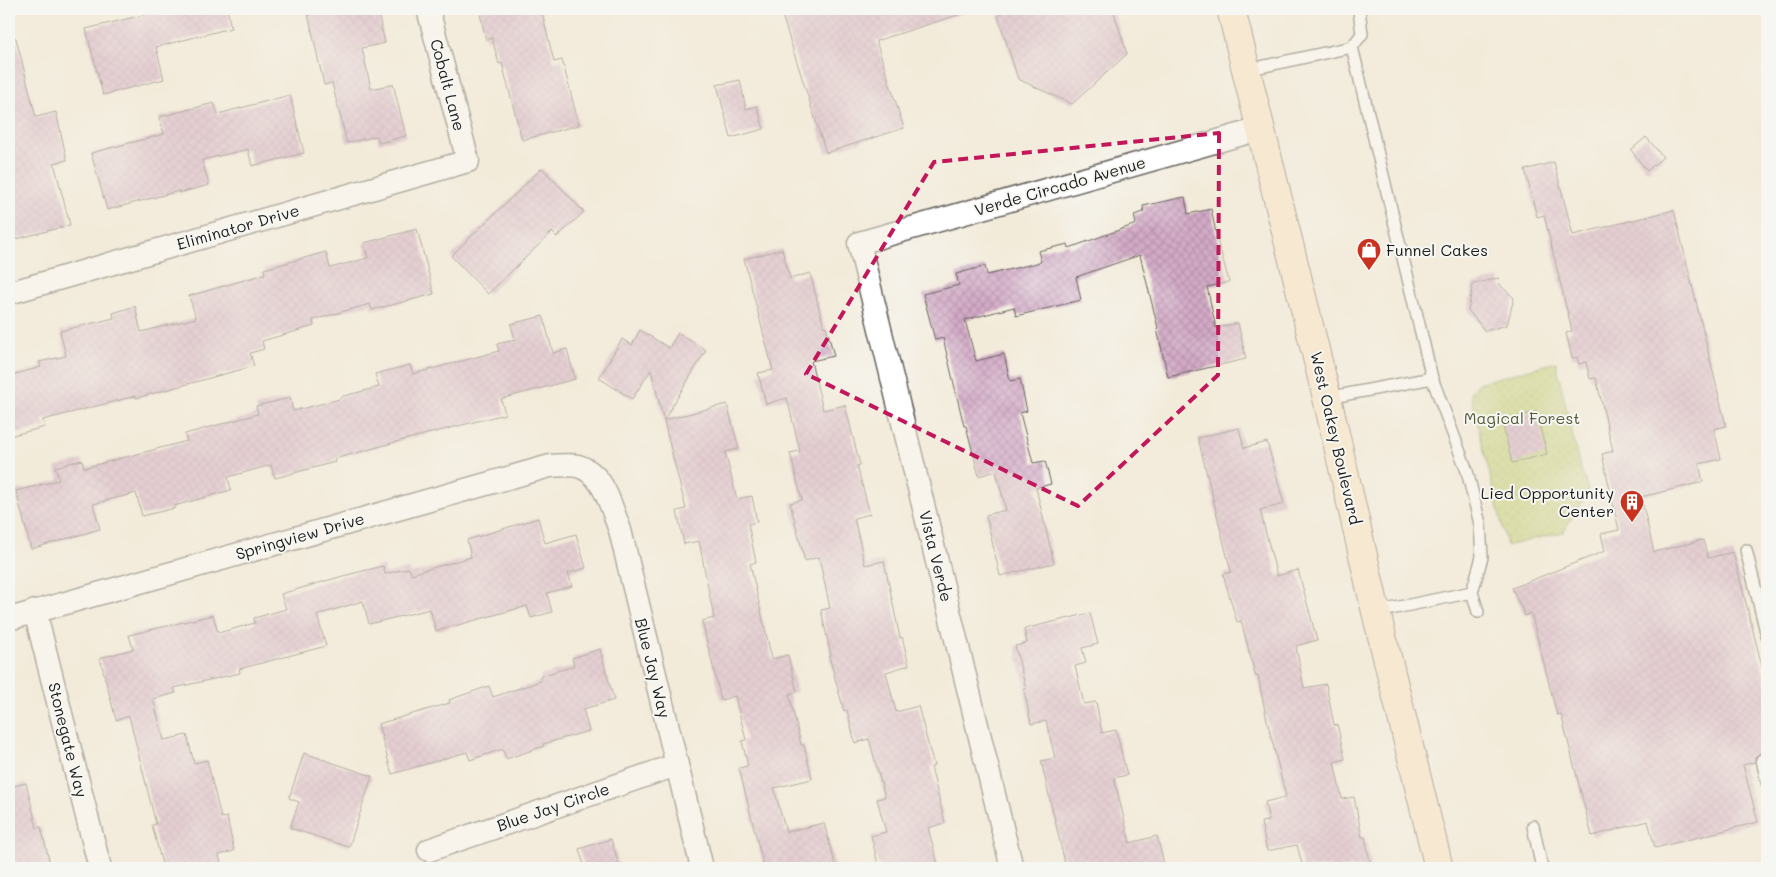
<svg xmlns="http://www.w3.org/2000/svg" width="1776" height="877" font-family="Mali,sans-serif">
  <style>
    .park { fill: url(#park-dots); stroke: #6e7647 }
    .building { fill: url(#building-cross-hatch) }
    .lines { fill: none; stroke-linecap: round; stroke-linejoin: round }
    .service-casing { stroke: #67645e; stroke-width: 14 }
    .minor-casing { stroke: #67645e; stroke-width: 25 }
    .secondary-casing { stroke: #67645e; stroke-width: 30 }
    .service { stroke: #fff; stroke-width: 11 }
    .minor { stroke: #fff; stroke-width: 22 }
    .secondary { stroke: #fde5c5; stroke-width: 28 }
    .marked { fill: none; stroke: #c2185b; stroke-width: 4; stroke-dasharray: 10 6; stroke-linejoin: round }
    .labels { text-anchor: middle; stroke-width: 4; stroke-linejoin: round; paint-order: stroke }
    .street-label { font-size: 16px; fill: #1c1c1c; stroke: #f6f6f2 }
    .poi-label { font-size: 16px; fill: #1c1c1c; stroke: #f6f6f2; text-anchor: start }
    .park-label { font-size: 16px; fill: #555b3a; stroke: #f6f6f2 }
  </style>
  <defs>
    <pattern id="park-dots" width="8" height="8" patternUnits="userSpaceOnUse" patternTransform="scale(1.25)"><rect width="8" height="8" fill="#c0cf72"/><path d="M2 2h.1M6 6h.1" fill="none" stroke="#a4b162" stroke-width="1.8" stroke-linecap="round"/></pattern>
    <pattern id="building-cross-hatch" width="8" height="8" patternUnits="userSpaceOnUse" patternTransform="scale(1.25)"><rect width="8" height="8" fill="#d3aac7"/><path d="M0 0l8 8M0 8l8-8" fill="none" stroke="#b592aa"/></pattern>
  </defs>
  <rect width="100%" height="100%" fill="#f6f6f2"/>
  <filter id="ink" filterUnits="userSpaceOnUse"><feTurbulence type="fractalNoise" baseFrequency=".02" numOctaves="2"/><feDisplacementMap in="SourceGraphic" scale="10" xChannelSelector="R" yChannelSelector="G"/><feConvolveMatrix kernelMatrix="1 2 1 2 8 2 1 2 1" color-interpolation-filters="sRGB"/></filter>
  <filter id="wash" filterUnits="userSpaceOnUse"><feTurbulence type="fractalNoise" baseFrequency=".0096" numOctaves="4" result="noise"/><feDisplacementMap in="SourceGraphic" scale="20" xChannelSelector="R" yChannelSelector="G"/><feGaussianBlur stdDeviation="1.12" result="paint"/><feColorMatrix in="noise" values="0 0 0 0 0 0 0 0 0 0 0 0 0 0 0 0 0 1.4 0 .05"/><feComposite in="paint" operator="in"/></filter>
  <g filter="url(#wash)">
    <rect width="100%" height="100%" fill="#f3ebda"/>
    <path class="park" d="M1556,362L1579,464L1589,491L1563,532L1507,546L1470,393L1478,383Z"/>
    <g id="blocks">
      <path class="building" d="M167,9H227L231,28L156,47L164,79L103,95L86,29Z
        M307,9H377L385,43L362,48L371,89L393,84L406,136L379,143L377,136L347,143L332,83L324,85Z
        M479,9H541L554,62L562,60L579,125L522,140L502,63L499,64L492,38L486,40Z
        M780,9H963L964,13L876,41L904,128L826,153Z
        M1006,9H1113L1127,54L1072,104L1018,79L998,16Z
        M9,38H16L36,117L56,112L67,160L54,163L70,225L9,241Z
        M740,80L746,109L757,106L764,129L731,138L717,85Z
        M290,95L304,153L252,166L248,149L202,160L209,185L179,193V191L107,210L91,153L164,134L159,117L214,103L218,114Z
        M1646,137L1663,157L1647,171L1631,150Z
        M1554,162L1573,235L1674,210L1726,426L1714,429L1721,459L1699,464L1703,482L1641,497L1654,552L1703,540L1708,558L1733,552L1767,686V755L1760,753L1755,757V762L1743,765L1758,822L1655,848L1648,821L1592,836L1561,714L1557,715L1531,613L1525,616L1512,588L1605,551L1601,534L1619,530L1602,454L1613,451L1596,378L1590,379L1586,362L1579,364L1577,357L1572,358L1566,333L1572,331L1544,215L1537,217L1525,170Z
        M542,168L584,212L557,237L552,232L488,294L451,256Z
        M1185,197L1188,214L1211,209L1220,252H1221L1229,282L1207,287L1216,328L1238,323L1246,359L1168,377L1157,329L1158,328L1140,255L1076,277L1081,300L1016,316L1014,307L965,320L976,361L1004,354L1010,381L1020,379L1027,411L1020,413L1033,463L1045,461L1051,484L1036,488L1054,563L1000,576L986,515L1006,510L996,471L979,476L966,426H964L943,338L935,340L923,294L959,285L956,274L985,266L987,275L1041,262L1038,251L1068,244L1069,248L1136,224L1134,215L1144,212L1143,206Z
        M417,229L434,294L372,310L370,304L313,320L314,326L262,341L264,349L250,353L254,366L136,398L135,396L43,420L45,427L9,436V376L41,367L39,362L66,356L60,331L114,318L113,313L135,306L141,332L196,318L189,296L265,274L264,269L326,252L330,268L368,258L364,243Z
        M782,249L790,279L810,273L824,327L826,326L834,356L811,361L823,410L845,405L860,465L857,466L870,514L854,518L865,565L884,561L900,638L902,637L909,665L886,672L896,712L918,706L934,766L931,767L945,823L928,828L939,868H879L871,836L886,832L877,799L885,797L869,739L855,743L847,710L844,711L829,656H831L821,610L830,608L819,557L805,561L790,503L802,500L790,453L800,451L787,398L766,404L758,373L773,370L744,259Z
        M1499,278L1500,285L1514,298L1507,325L1485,331L1468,310L1473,284Z
        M543,316L553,353L567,349L575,379L501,399L505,414L396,442L334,459L335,462L275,478L271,465L228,477L231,490L174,506L175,508L142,516L136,493L93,504L100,529L31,549L16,491L59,480L55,467L82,460L84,468L187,441L185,434L258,414L256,406L290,398L293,411L340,399V397L379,387L375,374L410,365L413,374L499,351L497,344L515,340L511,324Z
        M640,330L669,348L678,333L706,350L664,420L727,404L739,449L725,452L737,499L752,496L757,522L748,524L756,562L750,564L772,659L788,655L797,692L789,694L801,745H804L812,779L774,788L786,832L824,823L836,868H764L739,768L748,766L742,741L746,740L735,696L721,700L710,654L702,621L714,618L699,541L684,544L677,511L686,509L651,370L632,399L599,378L622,339L632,345Z
        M1536,412L1547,454L1512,463L1502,421Z
        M1239,428L1244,448L1267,442L1284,504L1260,510L1277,576L1298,570L1317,640L1296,646L1304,688L1326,684L1334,725L1337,724L1345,759L1334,762L1342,799L1354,797L1362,837H1365L1371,866L1361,868H1303L1297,845L1267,851L1261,822L1269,821L1265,802L1286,797L1266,716L1258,676L1256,677L1241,621L1237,622L1223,574L1231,572L1198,438Z
        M538,518L545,543L576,534L586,568L568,573L572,586L547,593L552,612L531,618L527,606L436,631L430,609L369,624L363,601L317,615L326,646L239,669L240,673L174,688L176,693L153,699L164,740L187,735L194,763L207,760L221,818L227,817L234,851L219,855L222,868H163L152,825L156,824L129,716L116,720L100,658L133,649L129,635L213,615L218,633L255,623L254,618L286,609L281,594L343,576L383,566L385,574L409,568L411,574L471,557L467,540Z
        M1090,613L1098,644L1082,648L1086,663L1075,666L1084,704L1096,702L1102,733L1116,730L1127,775L1114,778L1130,843L1157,836L1165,868H1066L1041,761L1055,758L1046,721L1031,724L1024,689H1026L1015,646L1027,643L1024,629Z
        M600,649L614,700L583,709L589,731L543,744L544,746L506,759L503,749L470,760L467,752L392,774L378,724L450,703L449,700L489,686L493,697L541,681L540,676L574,666L572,658Z
        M304,753L372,776L349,847L290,828L299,802L289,798Z
        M26,783L37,828L41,827L51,868H9V787Z
        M611,839L620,868H585L579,849Z"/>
    </g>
  </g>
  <g filter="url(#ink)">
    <use href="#blocks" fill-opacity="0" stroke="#67645e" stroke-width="1"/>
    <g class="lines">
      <defs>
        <path id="service" d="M1352,47L1362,34L1359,9
          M1246,70L1352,47L1432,378L1467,471L1480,524L1482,557L1472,592
          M1327,398L1432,378
          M1746,550L1767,636
          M1376,612L1472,592L1478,612
          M1762,760L1767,782
          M1533,826L1542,868"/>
        <path id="minor" d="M9,293L468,161L428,9
          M35,611L100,868
          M9,619L550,466C558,466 569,464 578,466C605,474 611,508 620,530L702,868
          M429,850L676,765
          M1012,868L859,243L1260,129"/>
        <path id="secondary" d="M1231,9L1327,398L1376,612L1439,868"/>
      </defs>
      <use href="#service" class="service-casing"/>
      <use href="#minor" class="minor-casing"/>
      <use href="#secondary" class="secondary-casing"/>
      <use href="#service" class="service"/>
      <use href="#minor" class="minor"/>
      <use href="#secondary" class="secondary"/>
    </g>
  </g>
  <path d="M0 0H1776V877H0ZM1219,133L1218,375L1078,506L806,374L934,162Z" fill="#f3ebda" fill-opacity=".55" fill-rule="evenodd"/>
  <path class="marked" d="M1219,133L1218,375L1078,506L806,374L934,162Z"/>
  <defs>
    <symbol id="shop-pin" viewBox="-11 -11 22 30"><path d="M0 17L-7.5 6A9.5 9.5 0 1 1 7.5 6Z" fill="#c8321e" stroke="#f6f6f2"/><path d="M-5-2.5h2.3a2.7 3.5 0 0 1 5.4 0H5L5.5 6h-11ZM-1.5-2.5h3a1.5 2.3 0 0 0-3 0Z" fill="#fff"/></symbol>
    <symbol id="building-pin" viewBox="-11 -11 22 30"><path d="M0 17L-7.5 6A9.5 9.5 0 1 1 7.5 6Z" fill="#c8321e" stroke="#f6f6f2"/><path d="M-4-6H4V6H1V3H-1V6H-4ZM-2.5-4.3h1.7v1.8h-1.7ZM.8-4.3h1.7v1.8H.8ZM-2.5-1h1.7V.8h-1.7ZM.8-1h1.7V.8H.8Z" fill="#fff"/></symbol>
  </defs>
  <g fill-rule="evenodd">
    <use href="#shop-pin" x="1355" y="236" width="28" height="38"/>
    <use href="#building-pin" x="1618" y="488" width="28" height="38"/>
  </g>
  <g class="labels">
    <g class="street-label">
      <text transform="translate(448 85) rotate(75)" y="6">Cobalt Lane</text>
      <text transform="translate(1060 186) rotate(-16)" y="6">Verde Circado Avenue</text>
      <text transform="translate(238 227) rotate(-16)" y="6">Eliminator Drive</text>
      <text transform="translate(1336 438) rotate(77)" y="6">West Oakey Boulevard</text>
      <text transform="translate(300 536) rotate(-16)" y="6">Springview Drive</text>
      <text transform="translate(936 556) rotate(76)" y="6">Vista Verde</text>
      <text transform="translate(653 668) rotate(76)" y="6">Blue Jay Way</text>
      <text transform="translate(68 740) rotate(76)" y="6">Stonegate Way</text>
      <text transform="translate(553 807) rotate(-19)" y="6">Blue Jay Circle</text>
    </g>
    <g class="poi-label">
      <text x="1386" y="256">Funnel Cakes</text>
      <text x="1614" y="499" text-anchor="end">Lied Opportunity<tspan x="1614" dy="18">Center</tspan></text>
    </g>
    <g class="park-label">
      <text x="1522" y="424">Magical Forest</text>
    </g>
  </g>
  <rect width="1776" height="877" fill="none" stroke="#f6f6f2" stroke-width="30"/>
</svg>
